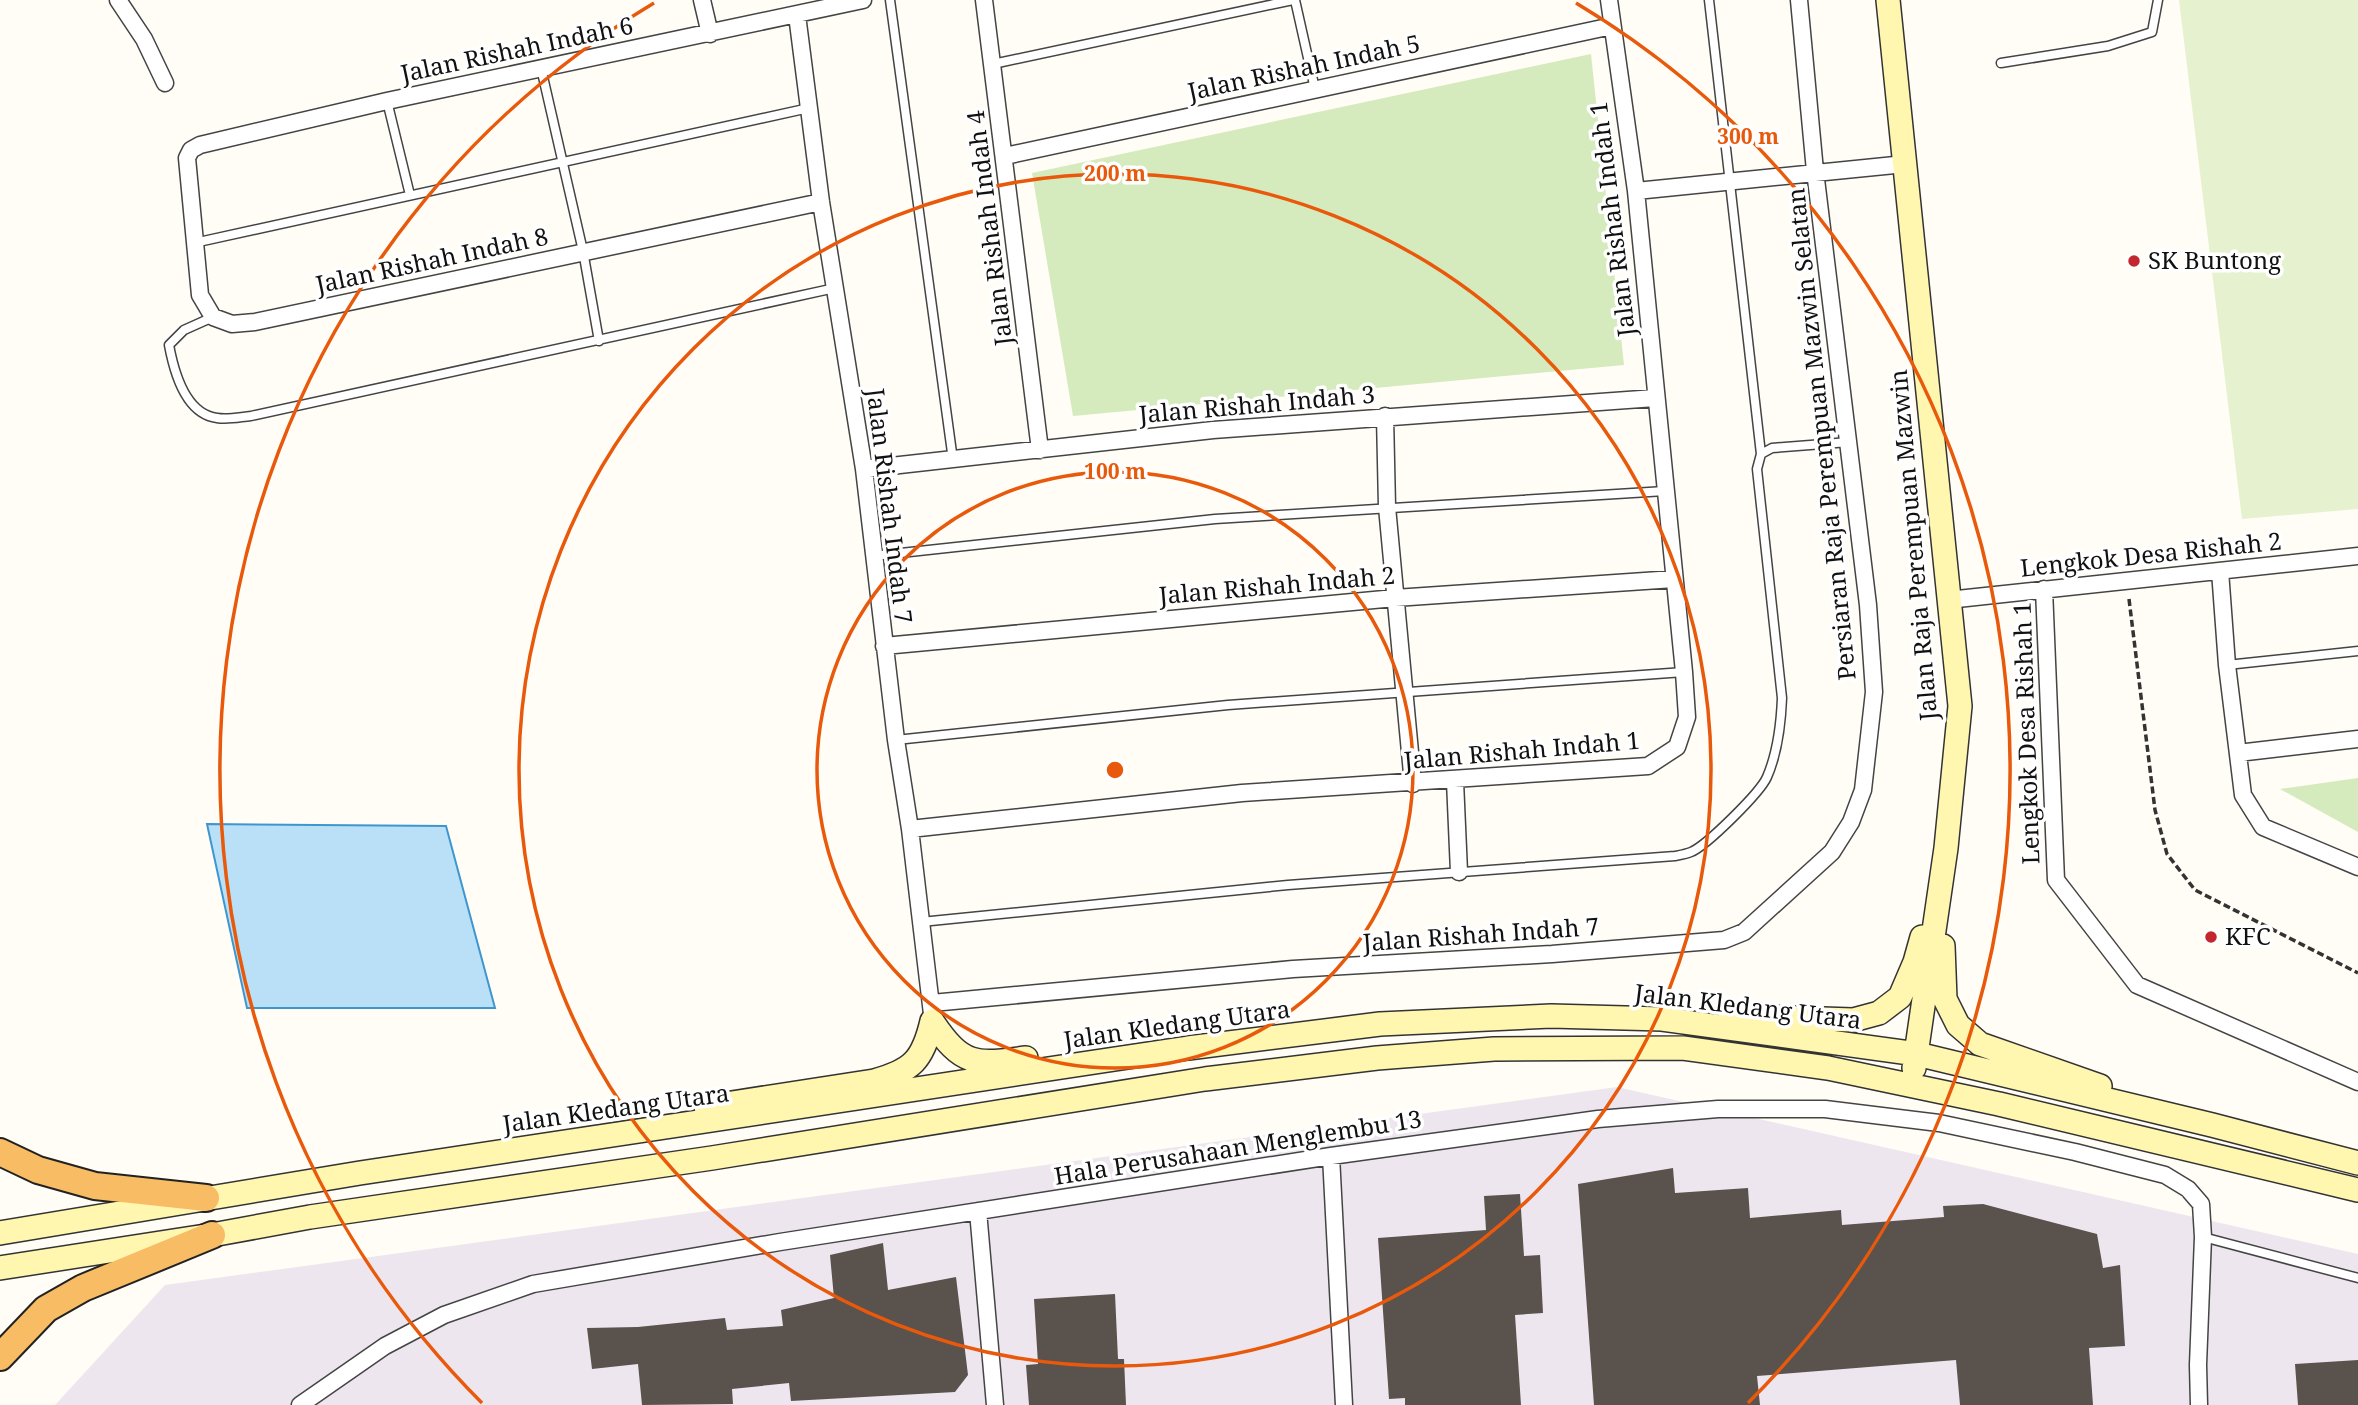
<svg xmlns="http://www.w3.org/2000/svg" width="2358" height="1405" font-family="'Noto Serif',serif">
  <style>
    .industrial { fill: #eee6ef }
    .green { fill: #d5ebbd }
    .pitch { fill: #e6f2cf }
    .water { fill: #b9e0f7; stroke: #3f96cf; stroke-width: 2 }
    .building { fill: #5a524d }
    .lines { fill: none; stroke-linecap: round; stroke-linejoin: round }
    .service-casing { stroke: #444; stroke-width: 11 }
    .minor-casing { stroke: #444; stroke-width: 19 }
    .secondary-casing { stroke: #333; stroke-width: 26 }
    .trunk-casing { stroke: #222; stroke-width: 30 }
    .path { stroke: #333; stroke-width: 3.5; stroke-dasharray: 7 3.5; stroke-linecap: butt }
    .service { stroke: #fff; stroke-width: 8 }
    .minor { stroke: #fff; stroke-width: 16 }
    .secondary { stroke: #fff6b0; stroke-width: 23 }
    .trunk { stroke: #f7bc64; stroke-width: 26 }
    .ring { fill: none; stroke: #e8590c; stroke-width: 3.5 }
    .poi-dot { fill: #c4262e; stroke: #fff; stroke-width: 2.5 }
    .labels { text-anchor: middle; stroke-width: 7; stroke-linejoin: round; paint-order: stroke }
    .street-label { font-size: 24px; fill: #111; stroke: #fff }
    .poi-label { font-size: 24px; fill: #111; stroke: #fff; text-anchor: start }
    .centre { fill: #e8590c; stroke: #fff; stroke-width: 3.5 }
    .ring-label { font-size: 21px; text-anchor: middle; font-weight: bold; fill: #e8590c; stroke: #fff; stroke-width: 7; stroke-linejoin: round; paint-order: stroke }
  </style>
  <rect width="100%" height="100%" fill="#fffdf5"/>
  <path class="industrial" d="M1617,1087L2358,1254V1405H55L165,1285Z"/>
  <path class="green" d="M1591,54L1624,365L1073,416L1032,173Z
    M2358,778V832L2280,789Z"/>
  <path class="pitch" d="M2179,0H2358V509L2242,519Z"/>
  <path class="water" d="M207,824L446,826L495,1008H247Z"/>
  <path class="building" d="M1673,1168L1675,1193L1748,1188L1750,1218L1841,1210L1842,1225L1944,1217L1943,1206L1983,1204L2097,1234L2103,1268L2120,1265L2125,1346L2089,1348L2093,1405H1960L1956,1360L1757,1376L1760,1405H1594L1578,1184Z
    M1520,1194L1524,1256L1540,1255L1543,1313L1515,1315L1521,1405H1405V1398L1389,1399L1378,1238L1486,1230L1484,1196Z
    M883,1243L888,1290L956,1277L968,1375L955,1392L791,1401L789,1383L732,1389L733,1404L642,1405L638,1364L592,1369L587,1328L638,1327L725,1318L727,1330L783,1326L781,1310L834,1298L830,1255Z
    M1115,1294L1118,1359H1124L1126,1405H1029L1026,1365L1038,1364L1034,1299Z
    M2358,1360V1405H2298L2295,1364Z"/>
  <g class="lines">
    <defs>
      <path id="service" d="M890,0L953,460
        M1295,0L1315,89
        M2001,63L2108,46L2152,32L2158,0
        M993,64L1293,0
        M541,68L583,251L599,341
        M387,101L410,195
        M194,243L809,108
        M213,317L184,330L169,345C174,372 186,414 217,418C228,420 240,417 251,416L835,288
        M1761,454L1772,448L1849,442
        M873,556L1215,519L1665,491
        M2227,665L2358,651
        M896,740L1228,705L1684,672
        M921,922L1288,885L1675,856C1680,855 1686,854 1691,852C1706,846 1760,793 1767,777C1777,754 1781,723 1782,698L1757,469L1761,454L1709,0
        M2203,1237L2358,1278"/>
      <path id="minor" d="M118,0L144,39L165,83
        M702,0L710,34
        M984,0L1040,450
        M797,15L821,202L864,469L896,740L910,829L932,1014
        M1005,156L1612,26
        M1636,191L1905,164
        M821,202L255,322L232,324L213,317L200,295L187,158L191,150L200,145L387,101L863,0
        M1385,416L1387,507L1413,784
        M864,469L1213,430L1655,398
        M2220,571L2227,665L2243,795L2263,827L2358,867
        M2044,589L2056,880L2137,985L2358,1082
        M1948,600L2358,556
        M884,646L1395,598L1674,579
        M2238,753L2358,739
        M1455,781L1459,872
        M910,829L1242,793L1648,766L1677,747L1687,717L1684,672L1636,191L1609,0
        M932,1003L1293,969L1552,954L1724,940L1744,932L1832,852L1851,822L1863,790L1874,692L1868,605L1815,171L1799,0
        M1331,1156L1344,1405
        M978,1211L995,1405
        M300,1405L385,1346L444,1315L533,1284L780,1242L1331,1156L1598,1119L1718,1109H1825L1939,1123L2075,1152L2165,1175L2188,1189L2201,1204L2203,1237L2198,1365L2199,1405"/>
      <path id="secondary" d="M1888,0L1960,706L1946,848L1914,1068
        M1943,946L1945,999L1958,1025L1980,1044L2100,1086
        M1731,1016L1853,1020L1879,1013L1900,997L1915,962L1922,937
        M932,1021C962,1066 975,1065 1026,1058
        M706,1107L874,1081C912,1071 923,1060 932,1021
        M0,1233L360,1173L1188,1048L1380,1024L1551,1016L1662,1019L1917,1054L2212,1125L2358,1163
        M0,1268L212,1235L310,1217L712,1158L1205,1079L1377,1058L1494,1049L1683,1048L1828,1068L1999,1104L2358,1190"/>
      <path id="trunk" d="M0,1152L38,1170L95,1186L206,1198
        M0,1357L46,1309L83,1288L212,1235"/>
    </defs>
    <use href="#service" class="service-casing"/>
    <use href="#minor" class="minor-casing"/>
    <use href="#secondary" class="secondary-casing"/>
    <use href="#trunk" class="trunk-casing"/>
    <path class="path" d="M2129,599L2155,810L2167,854L2195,890L2358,973"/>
    <use href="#service" class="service"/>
    <use href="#minor" class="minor"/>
    <use href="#secondary" class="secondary"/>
    <use href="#trunk" class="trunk"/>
  </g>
  <g class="ring">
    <circle cx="1115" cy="770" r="298"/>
    <circle cx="1115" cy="770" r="596"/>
    <path d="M482 1403A895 895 0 0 1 654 3M1576 3A895 895 0 0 1 1748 1403"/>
  </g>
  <g class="poi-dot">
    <circle cx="2134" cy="261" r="7"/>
    <circle cx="2211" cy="937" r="7"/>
  </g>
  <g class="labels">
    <g class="street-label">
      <text transform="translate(517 50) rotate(-12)" y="8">Jalan Rishah Indah 6</text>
      <text transform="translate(1304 68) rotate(-12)" y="8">Jalan Rishah Indah 5</text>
      <text transform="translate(1613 219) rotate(-97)" y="8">Jalan Rishah Indah 1</text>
      <text transform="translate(990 228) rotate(-97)" y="8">Jalan Rishah Indah 4</text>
      <text transform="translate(432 261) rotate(-12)" y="8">Jalan Rishah Indah 8</text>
      <text transform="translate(1257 405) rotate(-5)" y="8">Jalan Rishah Indah 3</text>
      <text transform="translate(1822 434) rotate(-96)" y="8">Persiaran Raja Perempuan Mazwin Selatan</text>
      <text transform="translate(889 506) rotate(83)" y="8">Jalan Rishah Indah 7</text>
      <text transform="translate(1914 545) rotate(-95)" y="8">Jalan Raja Perempuan Mazwin</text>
      <text transform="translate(2151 555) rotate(-6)" y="8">Lengkok Desa Rishah 2</text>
      <text transform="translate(1277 586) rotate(-5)" y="8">Jalan Rishah Indah 2</text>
      <text transform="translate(2027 733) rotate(-92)" y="8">Lengkok Desa Rishah 1</text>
      <text transform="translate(1522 751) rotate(-5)" y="8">Jalan Rishah Indah 1</text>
      <text transform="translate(1481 935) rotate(-4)" y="8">Jalan Rishah Indah 7</text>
      <text transform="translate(1748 1007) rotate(7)" y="8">Jalan Kledang Utara</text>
      <text transform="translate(1177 1025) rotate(-8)" y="8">Jalan Kledang Utara</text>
      <text transform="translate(616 1109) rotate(-8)" y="8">Jalan Kledang Utara</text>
      <text transform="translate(1238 1148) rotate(-9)" y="8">Hala Perusahaan Menglembu 13</text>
    </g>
    <g class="poi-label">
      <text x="2148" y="269">SK Buntong</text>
      <text x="2225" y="945">KFC</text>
    </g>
  </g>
  <circle cx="1115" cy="770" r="10" class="centre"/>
  <g class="ring-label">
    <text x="1748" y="144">300 m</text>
    <text x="1115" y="181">200 m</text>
    <text x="1115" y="479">100 m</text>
  </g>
</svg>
